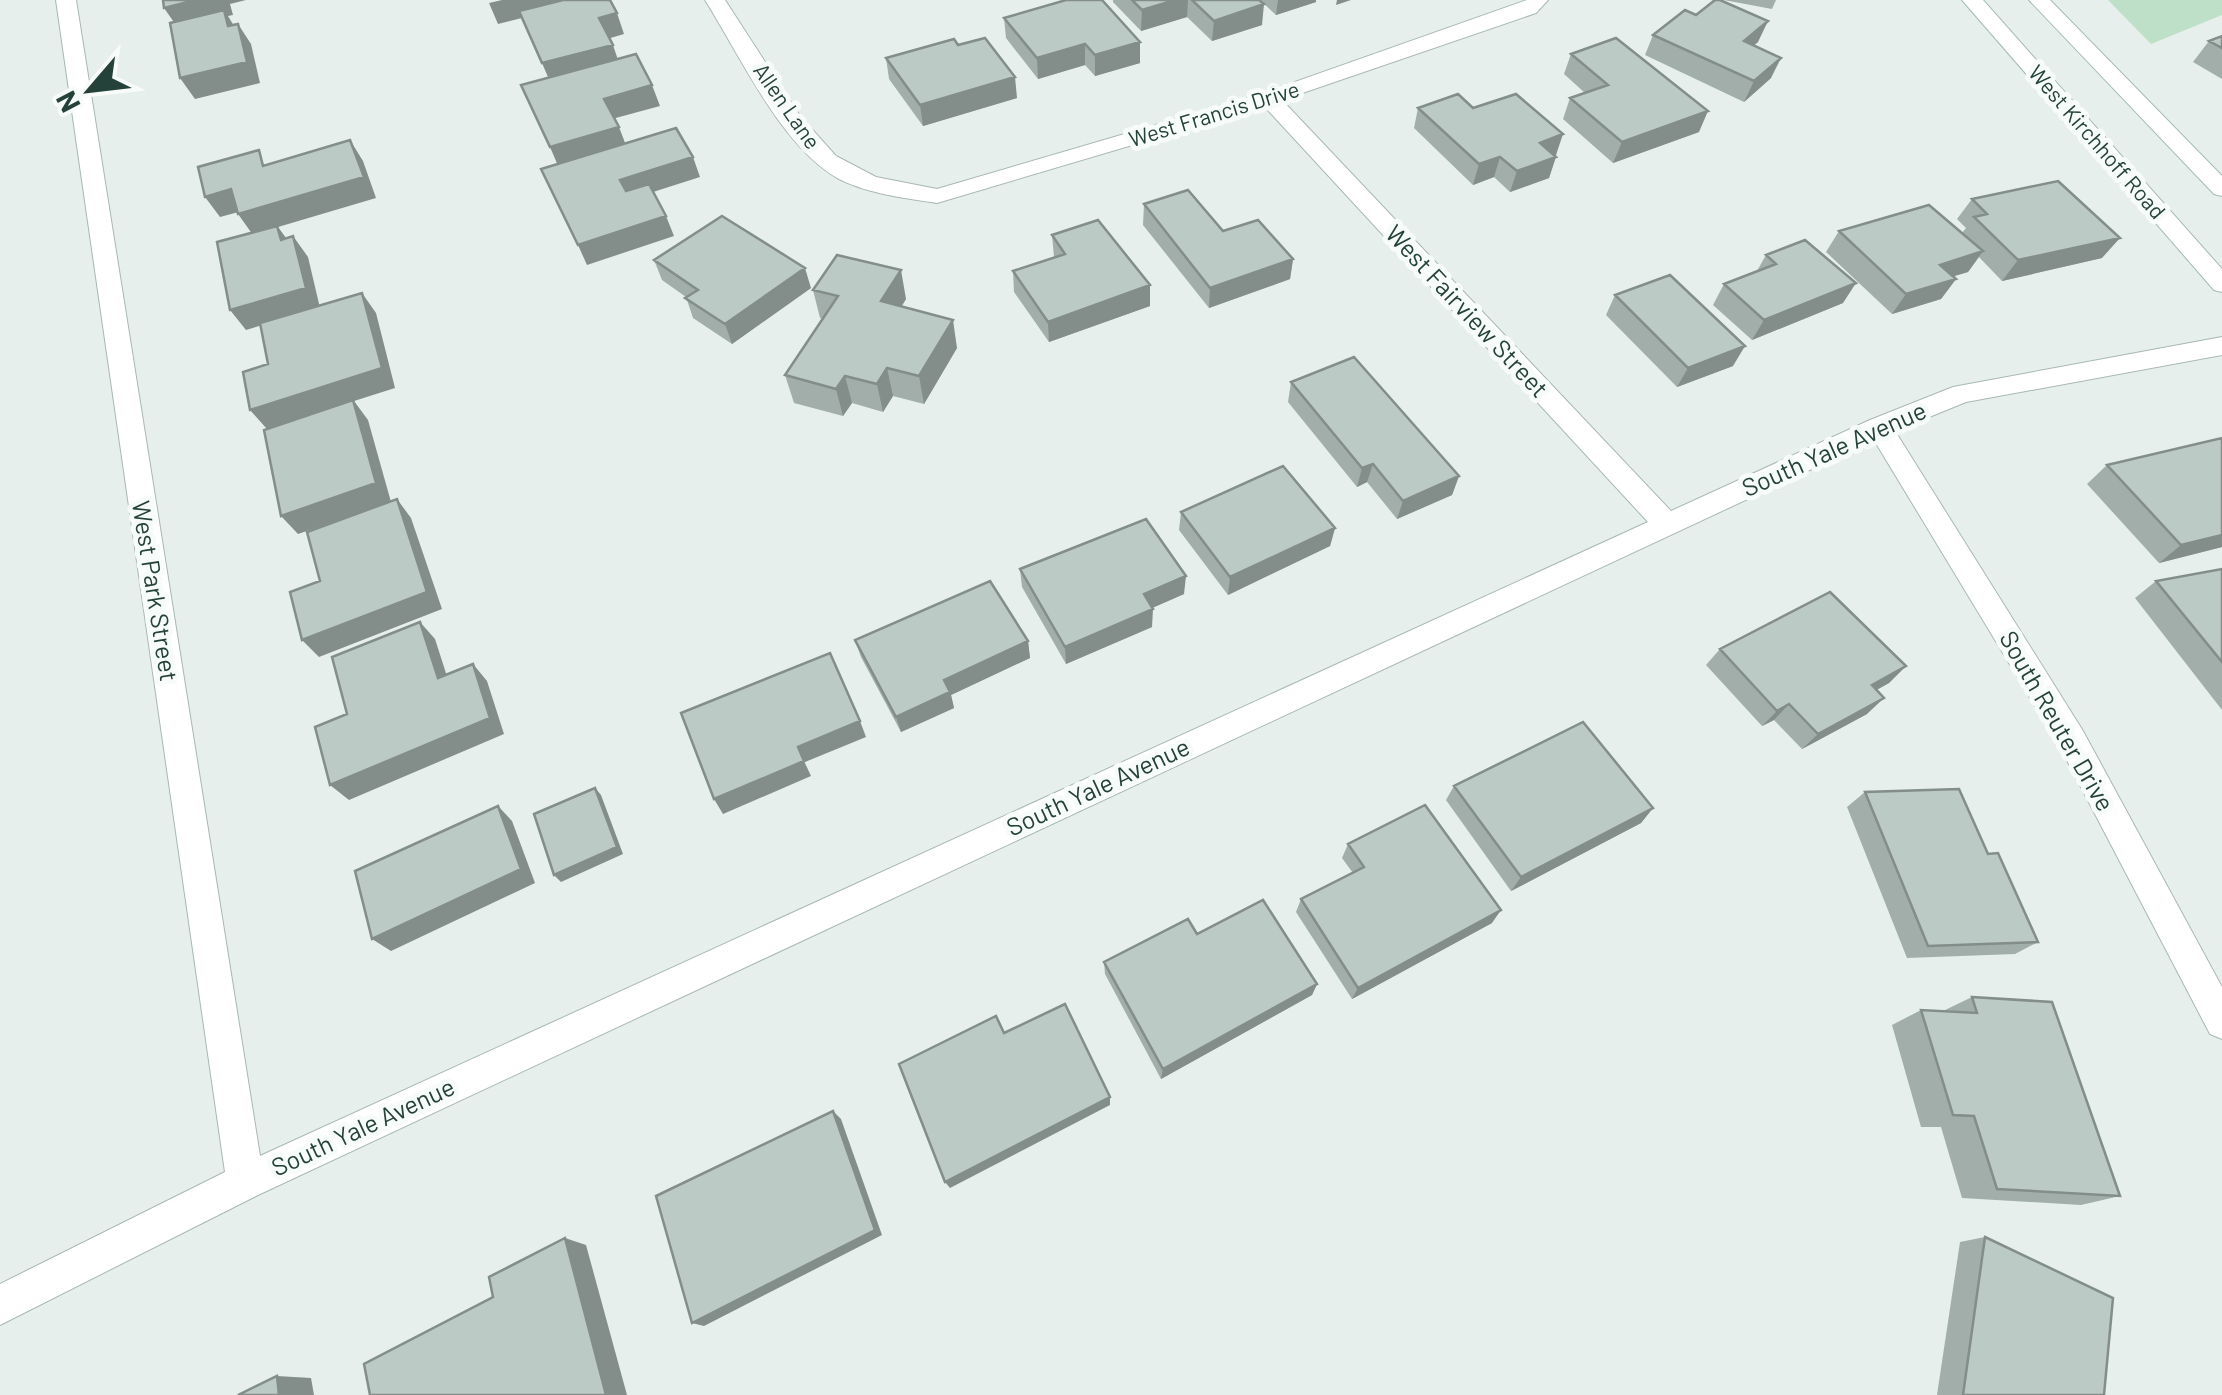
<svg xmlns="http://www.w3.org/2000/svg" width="2222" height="1395" font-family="Barlow,sans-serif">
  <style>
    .green { fill: #bfe0c8 }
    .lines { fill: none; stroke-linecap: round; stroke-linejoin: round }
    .street-casing { stroke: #a8b8b2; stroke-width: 2 }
    .secondary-casing { stroke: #a4bbb3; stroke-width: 2 }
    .street { fill: #fff; fill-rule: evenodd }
    .secondary { fill: #fff; fill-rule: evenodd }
    .wall { fill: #a1aea9 }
    .shaded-wall { fill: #838d89 }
    .building { fill: #bbcac4; stroke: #838d89; stroke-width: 2.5 }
    .labels { text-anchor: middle; stroke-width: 10; stroke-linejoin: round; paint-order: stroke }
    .far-street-label { font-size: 22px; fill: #24423a; stroke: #f7fbf9 }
    .street-label { font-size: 25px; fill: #24423a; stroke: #f7fbf9 }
  </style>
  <rect width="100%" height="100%" fill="#e6efeb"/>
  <path class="green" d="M2108,0H2222V15L2151,44Z"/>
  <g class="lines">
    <defs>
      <path id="street" d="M56,0H76L260,1156L1648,522L1264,106L937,203C905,198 869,194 839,179C781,147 740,55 705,0H725L800,116L836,156L876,177L937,189L1261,94L1527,0H1548L1536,13L1282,100L1671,511L1870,420L1953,387L2222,337V355L1966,402L1895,431L2083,731L2222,987V1039L2210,1034L2061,749L1874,440L258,1195L0,1325V1284L225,1172Z"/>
      <path id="secondary" d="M1962,0H1983L2222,269V292L2214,290Z
        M2029,0H2050L2222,176V196L2214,194Z"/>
    </defs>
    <use href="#street" class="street-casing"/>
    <use href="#secondary" class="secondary-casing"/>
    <use href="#street" class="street"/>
    <use href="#secondary" class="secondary"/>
  </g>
  <path class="wall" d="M1113,0H1259L1262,25L1212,41L1187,17L1141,31L1113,2Z
    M1260,0H1316V2L1276,15Z
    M1724,0H1776L1772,9Z
    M1004,18L1140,63L1095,76L1085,65L1038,79L1006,38Z
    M1653,35L1758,42L1754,45L1771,78L1744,102L1645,55Z
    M2222,36V79L2193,62L2209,41Z
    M958,45L1017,98L923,126L889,79L886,58Z
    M1571,54L1699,132L1613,163L1563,119L1570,98L1585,93L1564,74Z
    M1418,108H1473L1556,155L1549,178L1510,192L1494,177L1473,185L1414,128Z
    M1972,199L2102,258L2002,281L1979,257L1968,272L1953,276L1956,279L1941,299L1892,314L1826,252L1839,231L1962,233L1966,228L1957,219Z
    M1144,204L1223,231L1293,259L1290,279L1209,308L1143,225Z
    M1052,235L1150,285V306L1049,342L1014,292L1013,271L1054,257Z
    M1766,255L1843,303L1752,340L1713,305L1724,284L1757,271Z
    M654,260L811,288L732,344L693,318L686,297L662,280Z
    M813,290L906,299L901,307L957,348L924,404L893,396L883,412L852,403L843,416L794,403L785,375L823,319L820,318Z
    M1615,295L1733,366L1677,387L1606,315Z
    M1291,382L1459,476L1452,495L1397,519L1367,482L1357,487L1288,402Z
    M2222,438V547L2159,563L2087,484L2107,465Z
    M1181,512L1335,528L1330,546L1228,595L1179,530Z
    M1020,569L1184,594L1152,608V627L1066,664L1022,587Z
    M2222,569V710L2135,598L2156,581Z
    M855,640L1028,641L1030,658L951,695L954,708L901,732L861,657Z
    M1720,649L1906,666L1889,683L1876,690L1867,714L1802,749L1774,720L1762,726L1706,665Z
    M1454,786L1653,808L1641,823L1511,891L1446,800Z
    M1865,792L1988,854L2038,942L2015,954L1907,958L1847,807Z
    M1348,844L1492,923L1352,999L1296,912L1301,899L1353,873L1342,858Z
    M1197,934L1317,984L1312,995L1161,1079L1105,974L1104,962Z
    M1972,997L2120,1196L2081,1205L1962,1198L1941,1127H1921L1892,1025L1921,1010L1943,1011Z
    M1985,1237L2104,1395H1937L1960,1242Z"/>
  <path class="shaded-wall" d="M196,0H246L230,4L233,15L228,16L237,31L178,28L164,8Z
    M502,0H566L569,6L498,24L489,3Z
    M1175,0H1188L1187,17L1141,31L1142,10Z
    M1278,0H1316V2L1276,15Z
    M1337,0H1351L1336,5Z
    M1264,4L1262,25L1212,41L1214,21Z
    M617,13L624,34L607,39L599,18Z
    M1768,21L1758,42L1734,62L1744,41Z
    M238,24L251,44L260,83L195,99L180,78Z
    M1140,42V63L1095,76V55Z
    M1085,44V65L1038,79L1037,58Z
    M613,45L620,66L551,84L542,63Z
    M1781,58L1771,78L1744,102L1754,81Z
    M1015,77L1017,98L923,126L920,105Z
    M652,85L660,106L612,119L604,99Z
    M1708,111L1699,132L1613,163L1622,142Z
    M619,127L627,148L559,168L550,147Z
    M1563,134L1556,155L1533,163L1540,143Z
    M350,140L363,161L376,198L278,227L292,246L281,240L253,235L238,214Z
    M693,157L700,177L628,200L620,180Z
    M1500,157L1494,177L1473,185L1479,164Z
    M1556,157L1549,178L1510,192L1517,171Z
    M231,189L246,210L220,217L205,197Z
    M666,216L674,236L587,265L578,245Z
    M293,236L308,257L320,308L246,330L230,310Z
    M2120,238L2102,258L2002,281L2018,260Z
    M1983,251L1968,272L1925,285L1940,265Z
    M1293,259L1290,279L1209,308L1210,288Z
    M805,268L811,288L732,344L725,324Z
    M901,270L906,299L887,330L881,301Z
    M1956,279L1941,299L1892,314L1906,294Z
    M1856,283L1843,303L1752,340L1764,320Z
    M1150,285V306L1049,342L1048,322Z
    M362,293L376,313L395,388L354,401L368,420L391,502L298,534L281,516L267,429L250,410Z
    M953,320L957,348L924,404L919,376Z
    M1745,346L1733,366L1677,387L1688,368Z
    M887,368L893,396L883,412L877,384Z
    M845,376L852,403L843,416L836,389Z
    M1373,464L1367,482L1357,487L1362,468Z
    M1459,476L1452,495L1397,519L1403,501Z
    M397,499L411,518L442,609L319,657L302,640Z
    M1335,528L1330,546L1228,595L1230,577Z
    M2222,535V547L2159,563L2181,545Z
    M1186,576L1184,594L1143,612L1144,594Z
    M1153,609L1152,627L1066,664L1065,647Z
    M420,622L435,639L453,695L438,678Z
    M1028,641L1030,658L951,695L954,708L901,732L896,717L944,680Z
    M473,664L487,681L504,734L349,800L330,785Z
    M1906,666L1889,683L1855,702L1872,685Z
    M1884,698L1867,714L1802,749L1818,734Z
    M1789,704L1774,720L1762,726L1777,711Z
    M860,721L866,737L805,762L798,747Z
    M804,761L811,776L723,814L714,799Z
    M595,788L601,795L623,854L561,882L554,875Z
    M498,806L512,821L535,883L391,951L372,939Z
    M1653,808L1641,823L1511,891L1521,877Z
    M1501,910L1492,923L1352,999L1358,988Z
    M1317,984L1312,995L1161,1079L1163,1069Z
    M1110,1097V1105L950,1188L945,1182Z
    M833,1111L841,1119L882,1235L704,1326L692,1323Z
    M565,1238L586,1245L627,1395H606Z
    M277,1376L311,1378L314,1395H279Z"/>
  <path class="building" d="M163,0H196L164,8Z
    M563,0H610L617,13L599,18L613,45L542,63L519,11Z
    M1066,0H1102L1140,42L1095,55L1085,44L1037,58L1004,18Z
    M1132,0H1175L1142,10Z
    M1192,0H1259L1264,4L1214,21Z
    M1715,0H1720L1768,21L1744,41L1781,58L1754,81L1653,35L1685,10L1696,15Z
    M224,10L228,26L238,24L247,62L180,78L170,23Z
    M2222,36V48L2209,41Z
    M985,38L1015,77L920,105L886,58L954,39L958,45Z
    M1616,38L1708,111L1622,142L1570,98L1608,85L1571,54Z
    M636,54L652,85L604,99L619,127L550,147L521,85Z
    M1458,94L1473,108L1516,94L1563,134L1540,143L1556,157L1517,171L1500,157L1479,164L1418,108Z
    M676,128L693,157L620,180L626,191L649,184L666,216L578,245L541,169Z
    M350,140L364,177L238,214L231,189L205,197L198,167L259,150L263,166Z
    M2058,181L2120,238L2018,260L1974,217L1987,214L1972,199Z
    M1188,190L1223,231L1258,220L1293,259L1210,288L1144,204Z
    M1929,205L1983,251L1940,265L1956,279L1906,294L1839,231Z
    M722,216L805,268L725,324L685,298L698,290L654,260Z
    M1098,220L1150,285L1048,322L1013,271L1065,254L1052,235Z
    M277,226L281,240L293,236L306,288L230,310L217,242Z
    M1805,240L1856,283L1764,320L1724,284L1776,264L1766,255Z
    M837,255L901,270L881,301L953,320L919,376L887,368L877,384L845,376L836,389L785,375L838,296L813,290Z
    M1670,275L1745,346L1688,368L1615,295Z
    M362,293L382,368L250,410L243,372L268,364L260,323Z
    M1354,357L1459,476L1403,501L1373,464L1362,468L1291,382Z
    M353,400L376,483L281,516L264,430Z
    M2222,438V535L2181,545L2107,465Z
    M1283,466L1335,528L1230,577L1181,512Z
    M397,499L427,592L302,640L290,592L320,581L307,532Z
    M1146,519L1186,576L1144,594L1153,609L1065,647L1020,569Z
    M2222,569V662L2156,581Z
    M990,581L1028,641L944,680L950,692L896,717L855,640Z
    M1830,592L1906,666L1872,685L1884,698L1818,734L1789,704L1777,711L1720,649Z
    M420,622L438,678L473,664L490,718L330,785L315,727L347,714L332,657Z
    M830,653L860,721L798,747L804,761L714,799L681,713Z
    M1583,722L1653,808L1521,877L1454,786Z
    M595,788L617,847L554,875L534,814Z
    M1959,789L1988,854L1998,853L2038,942L1928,946L1865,792Z
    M1425,805L1501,910L1358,988L1301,899L1364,867L1348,844Z
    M498,806L521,869L372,939L355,871Z
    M1263,900L1317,984L1163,1069L1104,962L1188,919L1197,934Z
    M1972,997L2052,1002L2120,1196L1997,1189L1974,1116L1953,1115L1921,1010L1977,1013Z
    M1065,1004L1110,1097L945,1182L899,1064L996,1016L1004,1033Z
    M833,1111L875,1230L692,1323L656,1196Z
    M1985,1237L2113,1298L2104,1395H1963Z
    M565,1238L606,1395H370L364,1364L493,1297L489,1277Z
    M277,1376L279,1395H238Z"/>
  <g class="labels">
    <g class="far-street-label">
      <text transform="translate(787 106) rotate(55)" y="8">Allen Lane</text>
      <text transform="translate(1214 114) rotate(-17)" y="8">West Francis Drive</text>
      <text transform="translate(2097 142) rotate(49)" y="8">West Kirchhoff Road</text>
    </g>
    <g class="street-label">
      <text transform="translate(1467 311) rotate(47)" y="9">West Fairview Street</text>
      <text transform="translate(1834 449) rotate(-24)" y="9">South Yale Avenue</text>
      <text transform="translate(155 591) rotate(81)" y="9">West Park Street</text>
      <text transform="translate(2057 721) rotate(60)" y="9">South Reuter Drive</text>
      <text transform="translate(1098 787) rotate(-25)" y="9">South Yale Avenue</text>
      <text transform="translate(363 1127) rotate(-25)" y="9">South Yale Avenue</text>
    </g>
  </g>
  <g transform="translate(90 90) rotate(242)" stroke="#f7fbf9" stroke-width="8" paint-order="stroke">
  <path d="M0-8L18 38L0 25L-18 38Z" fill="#24423a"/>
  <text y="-15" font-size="28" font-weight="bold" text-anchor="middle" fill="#24423a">N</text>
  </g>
</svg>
